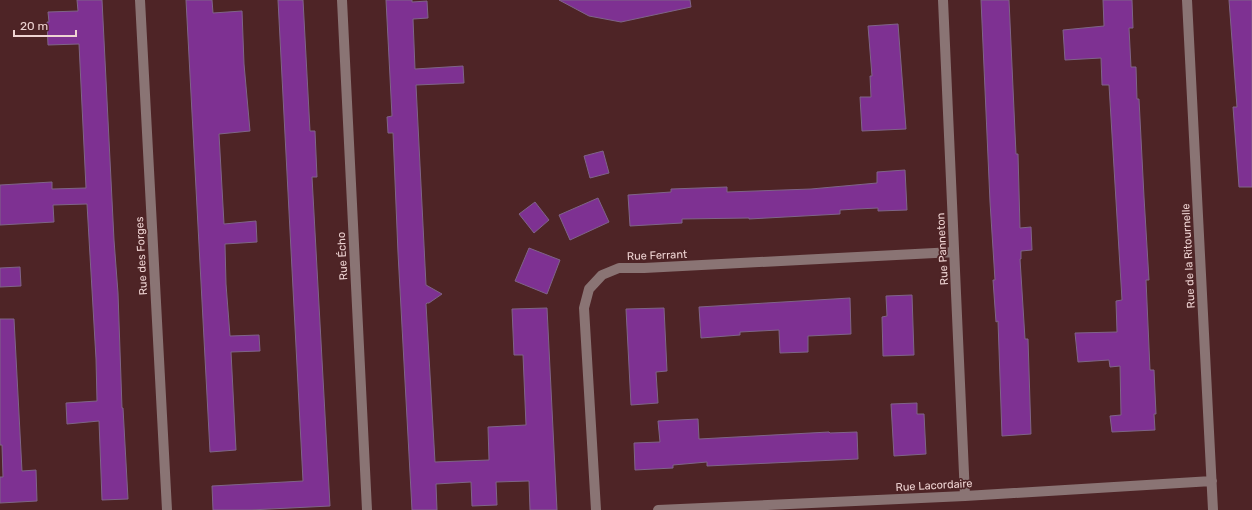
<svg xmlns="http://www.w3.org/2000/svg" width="1252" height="510" font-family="Rubik,sans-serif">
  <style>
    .building { fill: #7e3192; stroke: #7f6487 }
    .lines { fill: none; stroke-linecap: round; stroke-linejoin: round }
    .minor { stroke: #8a7474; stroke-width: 10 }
    .labels { text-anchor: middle; stroke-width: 3.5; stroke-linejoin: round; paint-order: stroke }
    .street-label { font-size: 11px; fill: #eed3d2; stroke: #4e2426 }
  </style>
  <rect width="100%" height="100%" fill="#4e2426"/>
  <path class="building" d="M77,0H102L114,240L118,293L122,408H123L128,499L102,500L99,421L67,424L66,403L97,401L96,359L87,204L53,205L54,222L0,225V185L52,182V189L86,188L79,44L48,45L47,22H49L48,12L78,11Z
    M186,0H212L213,13L242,11L244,64L250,131L219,134L224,224L256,221L257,242L225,244L226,284L230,336L259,335L260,351L231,352L236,450L210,452Z
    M278,0H303L310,131H315L317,177H312L330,506L250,510H213L212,486L303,481Z
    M386,0H412V2L427,1L428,18L413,19L415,69L463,66L464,83L416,85L426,285L442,294L429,303H427L426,304L435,462L489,460L488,427L526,425L523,355H514L512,309L547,308L557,510H530L529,481L496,482L497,505L472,506L471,482L436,484L437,510H412L398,253L393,133H388L387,117L392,116Z
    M559,0H690L691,7L621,22L589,16Z
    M981,0H1009L1016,154H1018L1020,228L1031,227L1032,250L1021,251V259H1020L1025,339H1028L1031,434L1002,436L998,321L996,322L993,280H995L990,202Z
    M1103,0H1132L1133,28H1129L1131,67H1136L1137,99H1139L1144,197L1149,280H1146L1150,370H1154L1156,414H1154L1155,430L1112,432L1110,416L1121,415L1120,366L1110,367L1109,360L1078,362L1075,333L1117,332L1116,301L1122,300L1109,85H1102L1101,58L1065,60L1063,30L1104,26Z
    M1229,0H1252V187H1239L1233,107H1237Z
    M898,24L906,129L862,131L860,97H871L870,76H872L868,26Z
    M603,151L609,173L590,178L584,156Z
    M905,170L907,210L878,211V208L857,209L840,210V214L749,219V218L682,219V223L630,226L628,195L671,192V189L727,187V192L811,189L877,183V172Z
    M598,198L609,222L570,240L559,215Z
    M535,202L549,220L534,233L519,214Z
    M529,248L560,260L547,294L515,281Z
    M20,267L21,286L0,287V268Z
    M912,295L914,355L883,356L882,317L887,316L886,296Z
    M850,298L851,334L808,336V352L780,353L779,330L740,332V335L701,338L699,307Z
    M664,308L667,371L656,372L658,403L631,405L626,309Z
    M0,319H14L22,471L36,470L37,501L0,503V477H3L2,445H0Z
    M917,403V414H924L926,454L894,456L891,404Z
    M698,419L699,439L829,432L830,433L857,432L858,459L707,466V462L673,465V468L635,470L634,443L660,442L658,421Z"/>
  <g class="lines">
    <path class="minor" d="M140,0L167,510
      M342,0L367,510
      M943,0L965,496
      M1187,0L1213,510
      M596,510L584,308L589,289L602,275L619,268H644L954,252
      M658,510L965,496L1212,481"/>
  </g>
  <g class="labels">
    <g class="street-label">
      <text transform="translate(942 249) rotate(-93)" y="4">Rue Panneton</text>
      <text transform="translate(657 255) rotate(-2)" y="4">Rue Ferrant</text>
      <text transform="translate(141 256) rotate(-93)" y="4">Rue des Forges</text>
      <text transform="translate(342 256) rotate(-93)" y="4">Rue Écho</text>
      <text transform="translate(1188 256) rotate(-93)" y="4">Rue de la Ritournelle</text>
      <text transform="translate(934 485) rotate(-3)" y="4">Rue Lacordaire</text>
    </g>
  </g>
  <path d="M14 30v6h62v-6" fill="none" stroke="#eed3d2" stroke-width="2"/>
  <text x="20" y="30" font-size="12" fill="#eed3d2" stroke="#4e2426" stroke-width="3" paint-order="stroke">20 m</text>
</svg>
